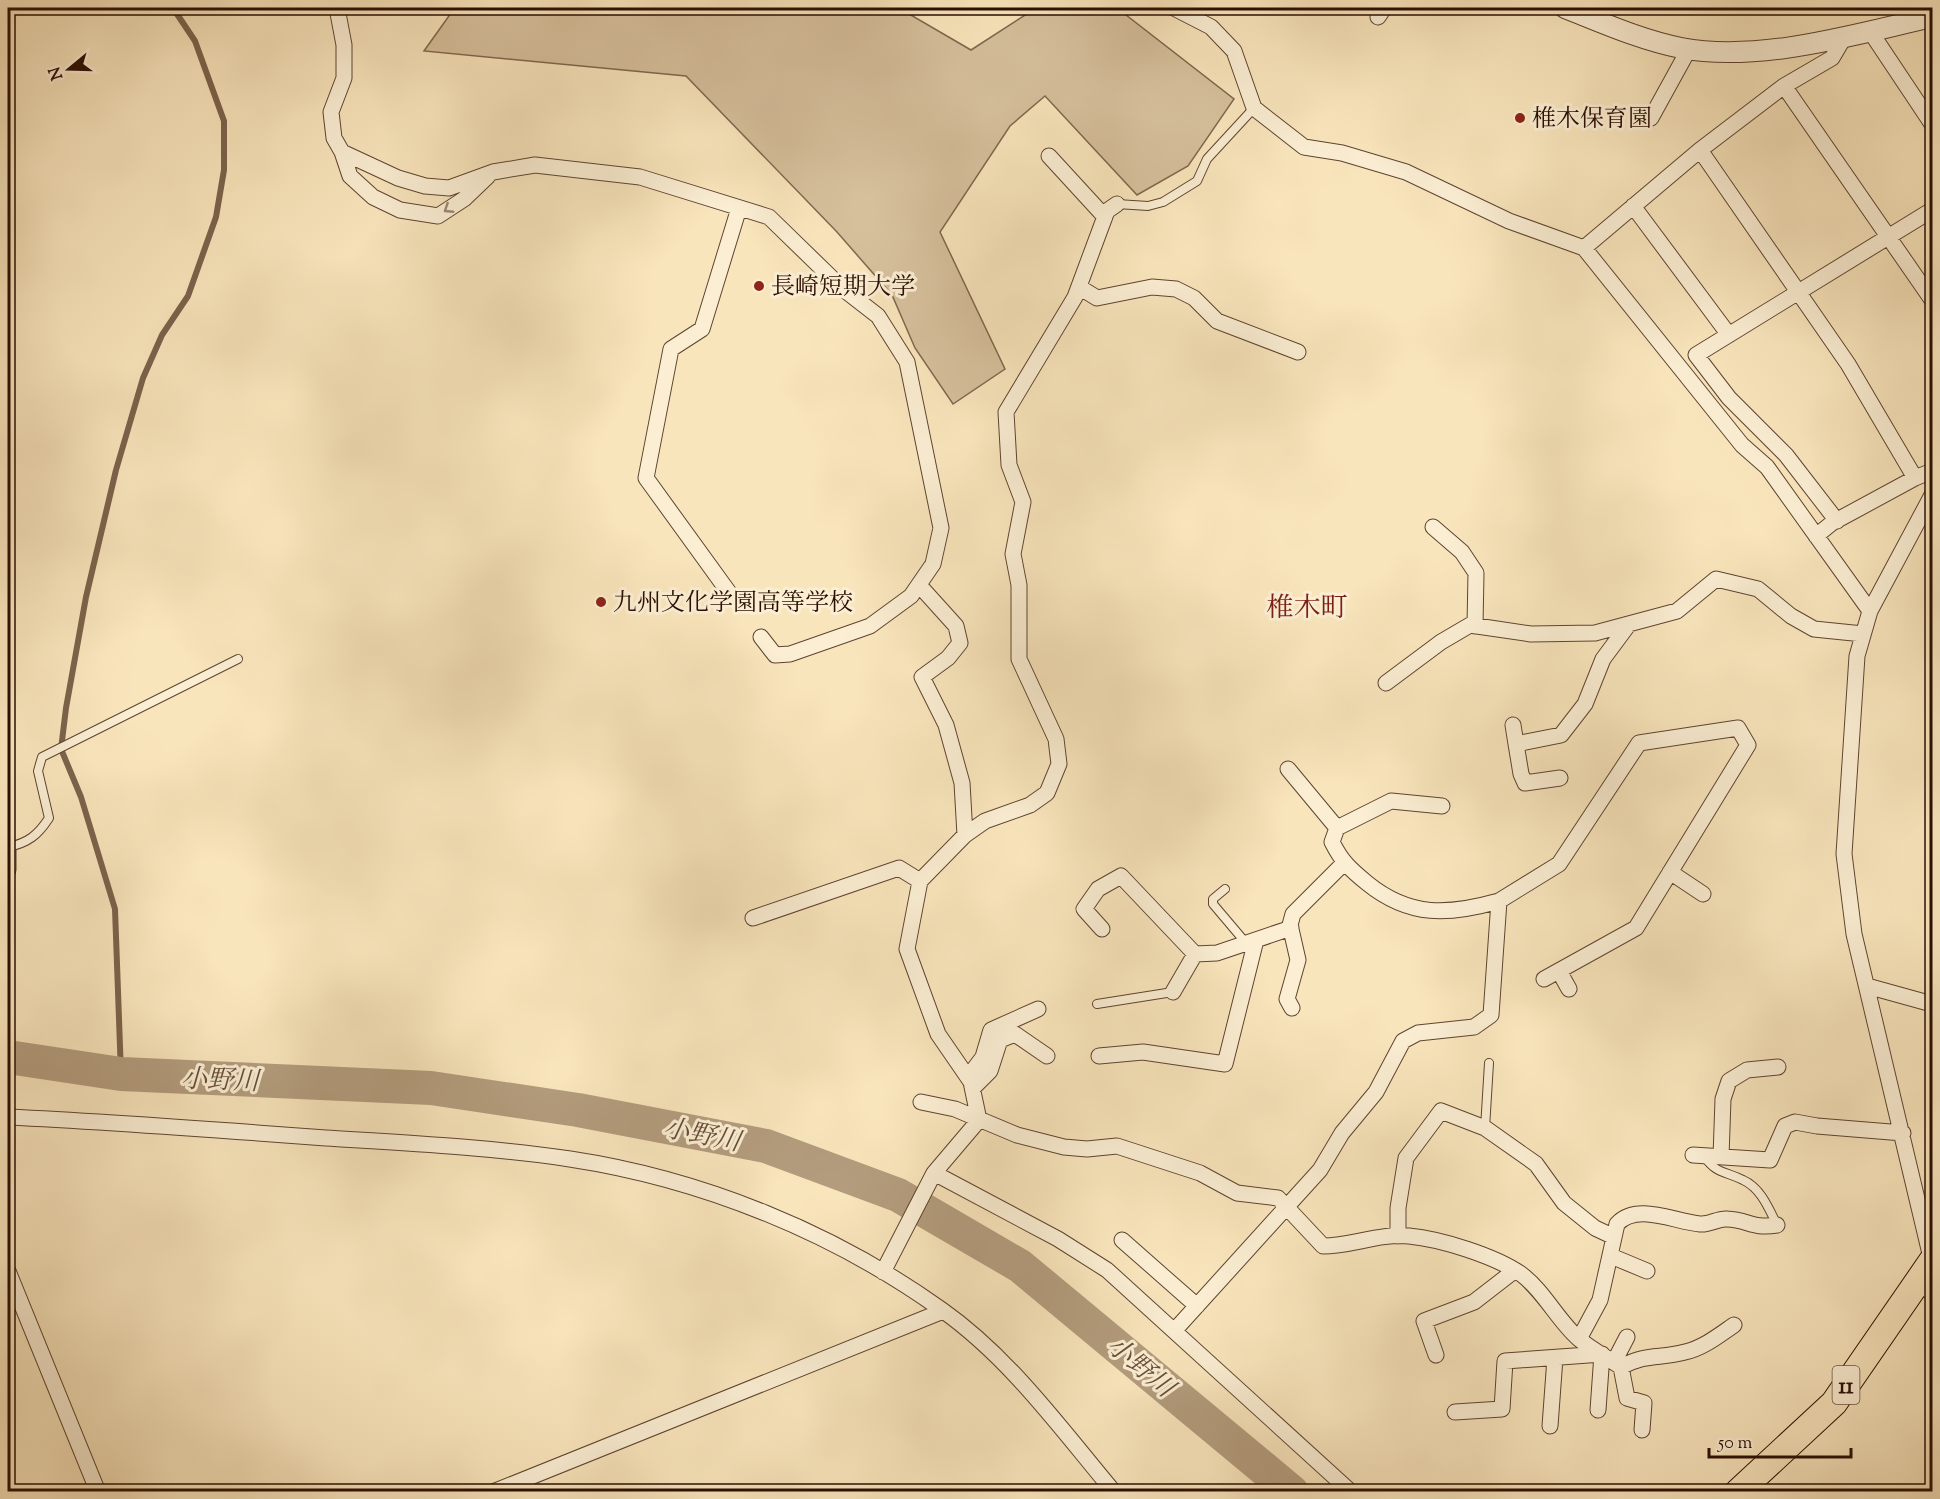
<svg xmlns="http://www.w3.org/2000/svg" width="1940" height="1499" font-family="'Sorts Mill Goudy','Noto Serif JP',serif">
  <style>
    .green { fill: #d6c09c; stroke: #80674f; stroke-width: 1.5 }
    .lines { fill: none; stroke-linecap: round; stroke-linejoin: round }
    .stream { stroke: #7c634c; stroke-width: 6 }
    .river { stroke: #b39c7d; stroke-width: 34 }
    .service-casing { stroke: #5e4430; stroke-width: 10 }
    .minor-casing { stroke: #5e4430; stroke-width: 17 }
    .tertiary-casing { stroke: #5e4430; stroke-width: 22 }
    .primary-casing { stroke: #2a0e02; stroke-width: 28 }
    .service { stroke: #fbeed3; stroke-width: 8 }
    .minor { stroke: #fbeed3; stroke-width: 15 }
    .tertiary { stroke: #fbeed3; stroke-width: 20 }
    .primary { stroke: #f9e5bc; stroke-width: 26 }
    .oneway { stroke: #9d8975 }
    .poi-dot { fill: #8f2418; stroke: #fbeed3; stroke-width: 2 }
    .labels { text-anchor: middle; stroke-width: 6; stroke-linejoin: round; paint-order: stroke }
    .shield { fill: #fbeed3; stroke: #695141; stroke-width: 1.5 }
    .shield-label { font-size: 22px; font-weight: bold; fill: #2a0e02 }
    .poi-label { font-size: 24px; fill: #2a0e02; stroke: #fbeed3; text-anchor: start }
    .water-label { font-size: 26px; font-style: italic; fill: #684e39; stroke: #fbeed3 }
    .quarter-label { font-size: 27px; fill: #7a1f14; stroke: #fbeed3 }
  </style>
  <rect width="100%" height="100%" fill="#f9e5bc"/>
  <filter id="stains"><feTurbulence type="fractalNoise" baseFrequency=".00333" numOctaves="4"/><feColorMatrix values="0 0 0 0 .2 0 0 0 0 .09 0 0 0 0 .02 0 0 0 .5 -.17"/></filter>
  <radialGradient id="worn" r=".72"><stop offset=".6" stop-color="#630" stop-opacity="0"/><stop offset="1" stop-color="#630" stop-opacity=".3"/></radialGradient>
  <path class="green" d="M460,8H913L909,14L971,50L1036,8H1117L1234,99L1188,166L1137,195L1045,96L1010,126L940,232L1005,369L953,404L915,348L892,295L837,232L686,76L424,51L451,13Z"/>
  <g class="lines">
    <path class="stream" d="M121,1074L115,909L81,797L61,749L66,708L86,597L116,470L143,378L162,335L188,296L216,217L224,170V121L195,41L173,8"/>
    <path class="river" d="M8,1057L121,1074L431,1088L578,1110L766,1146L898,1195L1020,1266L1292,1492"/>
    <defs>
      <path id="service" d="M1117,204L1148,206L1163,202L1197,181L1207,159L1254,108
        M8,847C28,843 38,835 49,818L38,771L42,757L238,659
        M1225,889L1213,899V904L1246,943
        M1097,1004L1173,992
        M1485,1128L1489,1063
        M1704,1156C1716,1174 1725,1171 1743,1180C1761,1188 1769,1209 1777,1225"/>
      <path id="minor" d="M337,8L344,45V78L331,112L334,138L342,152L350,176L373,197L400,210L438,216L464,199L488,176
        M1174,8L1211,27L1234,51L1254,108L1304,147L1342,153L1406,172L1509,221L1584,248L1742,445L1767,467L1870,611
        M1378,17L1384,8
        M1870,31L1932,124
        M1784,86L1932,300
        M1651,118L1689,49
        M1700,150L1848,364L1915,478L1932,471
        M342,152L398,178L425,186L449,188L493,172L535,165L640,177L769,217L842,288L878,316L907,362L941,528L933,564L911,596L870,626L790,654L775,655L761,637
        M1049,156L1105,217
        M1633,206L1729,335
        M1584,248L1700,150L1784,86L1832,58L1845,36
        M1079,287L1097,298L1152,287L1176,289L1194,298L1217,321L1298,352
        M1837,521L1786,455L1729,398L1696,355L1932,210
        M1433,527L1462,552L1476,573L1475,626
        M1816,536L1832,523L1915,478
        M919,585L956,626L960,643L948,658L922,677L946,725L962,783L965,835
        M730,594L646,478L671,349L702,329L739,208
        M1386,683L1441,642L1470,625L1531,634L1595,633L1677,611L1716,579L1758,589L1791,616L1814,629L1863,634
        M1513,725L1516,744
        M1288,769L1337,828L1332,842C1342,862 1350,869 1367,883C1410,918 1449,915 1499,901
        M1560,778L1525,783L1521,774L1516,744L1561,735L1585,704L1603,659L1629,624
        M1337,828L1391,801L1442,806
        M8,846V870
        M1670,872L1703,894
        M920,881L965,835L985,821L1030,805L1047,793L1059,764L1056,739L1019,659V585L1013,554L1023,502L1009,465L1006,412L1075,297L1107,211L1117,204
        M753,918L899,868L920,881L907,949L938,1034L971,1082L979,1120L934,1173L883,1272
        M1102,929L1084,909L1098,889L1121,876L1195,954L1217,953L1291,928
        M1559,971L1569,989
        M1867,986L1932,1004
        M1173,992L1195,954
        M1292,1008L1287,999L1298,960L1290,925L1293,914L1343,864
        M1099,1056L1143,1052L1225,1064L1256,940
        M968,1077L983,1057L991,1030L1038,1009
        M973,1088L990,1071L1000,1040L1015,1034L1047,1056
        M921,1102L955,1109L1017,1135L1064,1147L1087,1149L1117,1146L1200,1173L1237,1193L1278,1198L1323,1246C1352,1246 1379,1233 1409,1236C1441,1239 1495,1256 1521,1274C1544,1291 1558,1321 1579,1339C1592,1350 1608,1358 1621,1367C1647,1353 1659,1359 1685,1352C1703,1348 1718,1336 1734,1325
        M8,1117C114,1122 220,1130 326,1138C407,1143 489,1147 570,1159C702,1179 833,1232 942,1310C1010,1358 1061,1429 1114,1492
        M1693,1155L1770,1160L1785,1126L1795,1122L1817,1126L1903,1133
        M1721,1157L1723,1099L1729,1081L1747,1070L1778,1067
        M934,1173L1058,1239L1107,1270L1351,1492
        M1398,1236V1208L1406,1158L1441,1111L1485,1128L1536,1164L1564,1203L1595,1228L1614,1237
        M1122,1240L1197,1306
        M1611,1256L1647,1271
        M1932,1262L1854,934L1844,854L1857,656L1870,611L1932,495
        M8,1271L98,1492
        M1919,1283L1932,1293
        M1174,1331L1320,1170L1342,1133L1376,1092L1403,1041L1418,1033L1474,1027L1491,1015L1499,901L1559,864L1639,743L1738,728L1748,745L1636,928L1544,979
        M1579,1339L1600,1300L1617,1224C1637,1202 1675,1222 1700,1224C1710,1225 1718,1218 1727,1219C1749,1220 1752,1229 1777,1225
        M1436,1355L1424,1321L1474,1302L1514,1271
        M1614,1362L1627,1337
        M1621,1367L1627,1398L1644,1403L1642,1430
        M1455,1412L1502,1409L1505,1361L1602,1354L1598,1410
        M1550,1426L1555,1358
        M493,1492L943,1311"/>
      <path id="tertiary" d="M1565,8C1603,23 1641,40 1681,48C1760,63 1855,34 1932,17"/>
      <path id="primary" d="M1738,1492L1834,1403L1932,1261"/>
    </defs>
    <use href="#service" class="service-casing"/>
    <use href="#minor" class="minor-casing"/>
    <use href="#tertiary" class="tertiary-casing"/>
    <use href="#primary" class="primary-casing"/>
    <use href="#service" class="service"/>
    <use href="#minor" class="minor"/>
    <use href="#tertiary" class="tertiary"/>
    <use href="#primary" class="primary"/>
  </g>
  <defs><path id="oneway-chevron" d="M-2-3.5L2.5 0L-2 3.5" fill="none" stroke-width="1.6" stroke-linecap="round" stroke-linejoin="round" transform="scale(1.5)"/></defs>
  <use class="oneway" href="#oneway-chevron" transform="translate(448 209) rotate(147)"/>
  <g class="poi-dot">
    <circle cx="1520" cy="118" r="6"/>
    <circle cx="759" cy="286" r="6"/>
    <circle cx="601" cy="602" r="6"/>
  </g>
  <g class="labels">
    <rect class="shield" x="1832.5" y="1366" width="27" height="38" rx="4.5"/>
    <g class="shield-label">
      <text x="1846" y="1393">11</text>
    </g>
    <g class="poi-label">
      <text x="1532" y="126">椎木保育園</text>
      <text x="771" y="294">長崎短期大学</text>
      <text x="613" y="610">九州文化学園高等学校</text>
    </g>
    <g class="water-label">
      <text transform="translate(220 1079) rotate(2)" y="9">小野川</text>
      <text transform="translate(702 1134) rotate(11)" y="9">小野川</text>
      <text transform="translate(1141 1366) rotate(40)" y="9">小野川</text>
    </g>
    <g class="quarter-label">
      <text x="1307" y="616">椎木町</text>
    </g>
  </g>
  <rect width="1940" height="1499" fill="none" stroke="#f9e5bc" stroke-width="30"/>
  <rect x="9" y="9" width="1922" height="1481" fill="none" stroke="#2a0e02" stroke-width="3"/>
  <rect x="15" y="15" width="1910" height="1469" fill="none" stroke="#2a0e02" stroke-width="1.5"/>
  <g transform="translate(69 69) rotate(251)" stroke="#fbeed3" stroke-width="4.5" paint-order="stroke">
  <path d="M0-4.5L10 22L0 15L-10 22Z" fill="#2a0e02"/>
  <text y="-9" font-size="16" font-weight="bold" text-anchor="middle" fill="#2a0e02">N</text>
  </g>
  <path d="M1709 1448v9h142v-9" fill="none" stroke="#2a0e02" stroke-width="3"/>
  <text x="1718" y="1448" font-size="18" fill="#2a0e02" stroke="#fbeed3" stroke-width="4.5" paint-order="stroke">50 m</text>
  <rect width="100%" height="100%" filter="url(#stains)"/>
  <rect width="100%" height="100%" fill="url(#worn)"/>
</svg>
